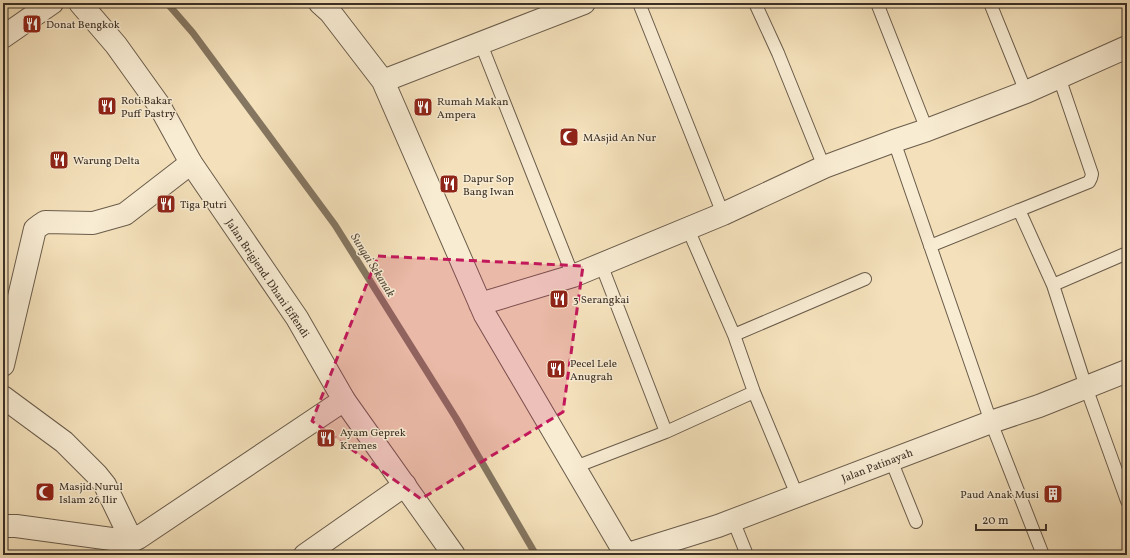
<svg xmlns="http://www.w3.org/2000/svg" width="1130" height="558" font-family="Vollkorn,serif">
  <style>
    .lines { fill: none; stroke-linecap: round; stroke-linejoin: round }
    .stream { stroke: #857661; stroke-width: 7 }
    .service-casing { stroke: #6a5c4b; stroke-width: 14 }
    .minor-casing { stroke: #6a5c4b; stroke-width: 24 }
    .tertiary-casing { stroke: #6a5c4b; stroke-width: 24 }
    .service { stroke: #f8ecd3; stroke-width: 12 }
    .minor { stroke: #f8ecd3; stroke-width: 22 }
    .tertiary { stroke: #f8ecd3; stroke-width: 22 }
    .marked { fill: #c2185b; fill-opacity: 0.2; stroke: #c2185b; stroke-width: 3; stroke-dasharray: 8 5; stroke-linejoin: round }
    .labels { text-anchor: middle; stroke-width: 3; stroke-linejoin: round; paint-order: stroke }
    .poi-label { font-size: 11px; fill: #3c3026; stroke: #f8ecd3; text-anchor: start }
    .street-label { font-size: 11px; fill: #3c3026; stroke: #f8ecd3 }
    .water-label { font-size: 12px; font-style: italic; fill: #5a4d3e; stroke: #f8ecd3 }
  </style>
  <rect width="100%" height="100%" fill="#f4e1bb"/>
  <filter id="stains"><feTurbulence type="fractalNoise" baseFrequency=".005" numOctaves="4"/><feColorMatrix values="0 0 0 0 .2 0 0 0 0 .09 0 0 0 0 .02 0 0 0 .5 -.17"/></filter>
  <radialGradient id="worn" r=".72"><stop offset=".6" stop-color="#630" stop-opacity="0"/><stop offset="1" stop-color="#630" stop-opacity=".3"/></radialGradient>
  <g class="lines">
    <path class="stream" d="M167,3L193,33L335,225L456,418L536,555"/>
    <defs>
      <path id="service" d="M639,3L723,214
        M755,3L778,53L824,167
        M877,3L927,130
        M990,3L1026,92
        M481,44L573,276
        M894,141L991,422L1043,555
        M1019,210L1053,285L1086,387L1127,501
        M688,229L734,335L754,392L797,495
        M930,246L1089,182L1091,178L1092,174L1059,77
        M601,264L666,432
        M1053,285L1127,253
        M734,335L865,279
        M891,460L916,522
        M575,467L666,432L754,392
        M733,520L747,555"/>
      <path id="minor" d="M320,3L330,12L383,81
        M584,3L383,81L485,315L626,555
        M3,37L52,3
        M480,304L573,276L723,214L824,167L894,141L927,130L1026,92L1127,47
        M3,365L35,229L39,226L45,222L93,223L125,214L191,163
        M3,397L64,442L97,475L105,485L132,541
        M3,526H16L119,540L132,541L138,538L344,400
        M305,555L405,485
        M625,555L718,526L991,422L1039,406L1127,371"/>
      <path id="tertiary" d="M80,3L116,45L159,105L191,163L297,318L344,400L454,555"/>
    </defs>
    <use href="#service" class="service-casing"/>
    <use href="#minor" class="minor-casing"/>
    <use href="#tertiary" class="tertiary-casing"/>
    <use href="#service" class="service"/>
    <use href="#minor" class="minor"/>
    <use href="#tertiary" class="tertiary"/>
  </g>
  <path class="marked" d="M378,256L583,266L563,412L421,499L312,421Z"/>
  <defs>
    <symbol id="restaurant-square" viewBox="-11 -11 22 22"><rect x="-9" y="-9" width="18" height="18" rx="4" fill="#8f2418" stroke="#f8ecd3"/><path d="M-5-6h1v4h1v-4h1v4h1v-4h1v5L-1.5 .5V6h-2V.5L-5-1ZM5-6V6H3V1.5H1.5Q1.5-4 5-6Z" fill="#fff"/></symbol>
    <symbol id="mosque-square" viewBox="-11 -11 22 22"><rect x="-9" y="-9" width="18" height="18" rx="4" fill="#8f2418" stroke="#f8ecd3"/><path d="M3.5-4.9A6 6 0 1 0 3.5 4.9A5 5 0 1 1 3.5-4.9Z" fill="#fff"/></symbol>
    <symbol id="building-square" viewBox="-11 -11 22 22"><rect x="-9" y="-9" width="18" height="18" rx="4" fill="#8f2418" stroke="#f8ecd3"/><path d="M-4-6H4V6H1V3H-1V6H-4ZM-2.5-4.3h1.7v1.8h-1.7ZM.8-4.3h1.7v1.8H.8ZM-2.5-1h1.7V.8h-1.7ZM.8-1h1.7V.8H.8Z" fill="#fff"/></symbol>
  </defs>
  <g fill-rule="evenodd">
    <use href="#restaurant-square" x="21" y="13" width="22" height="22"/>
    <use href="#restaurant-square" x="96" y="95" width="22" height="22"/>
    <use href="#restaurant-square" x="412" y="96" width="22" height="22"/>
    <use href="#mosque-square" x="558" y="126" width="22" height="22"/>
    <use href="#restaurant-square" x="48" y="149" width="22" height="22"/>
    <use href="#restaurant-square" x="438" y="173" width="22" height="22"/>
    <use href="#restaurant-square" x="155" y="193" width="22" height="22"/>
    <use href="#restaurant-square" x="548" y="288" width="22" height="22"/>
    <use href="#restaurant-square" x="545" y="358" width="22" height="22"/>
    <use href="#restaurant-square" x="315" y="427" width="22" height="22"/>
    <use href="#mosque-square" x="34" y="481" width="22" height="22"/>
    <use href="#building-square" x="1042" y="483" width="22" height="22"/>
  </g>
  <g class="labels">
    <g class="poi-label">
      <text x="46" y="28">Donat Bengkok</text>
      <text x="121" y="104">Roti Bakar<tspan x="121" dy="13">Puff Pastry</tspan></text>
      <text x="437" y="105">Rumah Makan<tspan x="437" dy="13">Ampera</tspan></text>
      <text x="583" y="141">MAsjid An Nur</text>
      <text x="73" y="164">Warung Delta</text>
      <text x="463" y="182">Dapur Sop<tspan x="463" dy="13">Bang Iwan</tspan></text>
      <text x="180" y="208">Tiga Putri</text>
      <text x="573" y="303">3 Serangkai</text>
      <text x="570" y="367">Pecel Lele<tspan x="570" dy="13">Anugrah</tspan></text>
      <text x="340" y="436">Ayam Geprek<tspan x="340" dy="13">Kremes</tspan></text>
      <text x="59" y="490">Masjid Nurul<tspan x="59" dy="13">Islam 26 Ilir</tspan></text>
      <text x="1039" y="498" text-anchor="end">Paud Anak Musi</text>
    </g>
    <g class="street-label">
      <text transform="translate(268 278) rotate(56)" y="4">Jalan Brigjend. Dhani Effendi</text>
      <text transform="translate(877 465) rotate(-21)" y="4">Jalan Patinayah</text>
    </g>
    <g class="water-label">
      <text transform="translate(373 265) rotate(58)" y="4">Sungai Sekanak</text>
    </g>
  </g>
  <rect width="1130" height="558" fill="none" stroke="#f4e1bb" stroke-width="16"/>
  <rect x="4" y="4" width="1122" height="550" fill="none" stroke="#3c3026" stroke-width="2"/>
  <rect x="8" y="8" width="1114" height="542" fill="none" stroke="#3c3026"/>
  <path d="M976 524v6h70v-6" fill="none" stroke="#3c3026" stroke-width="2"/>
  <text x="982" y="524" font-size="12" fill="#3c3026" stroke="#f8ecd3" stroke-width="3" paint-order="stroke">20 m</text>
  <rect width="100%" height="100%" filter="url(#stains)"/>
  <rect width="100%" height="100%" fill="url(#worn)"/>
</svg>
